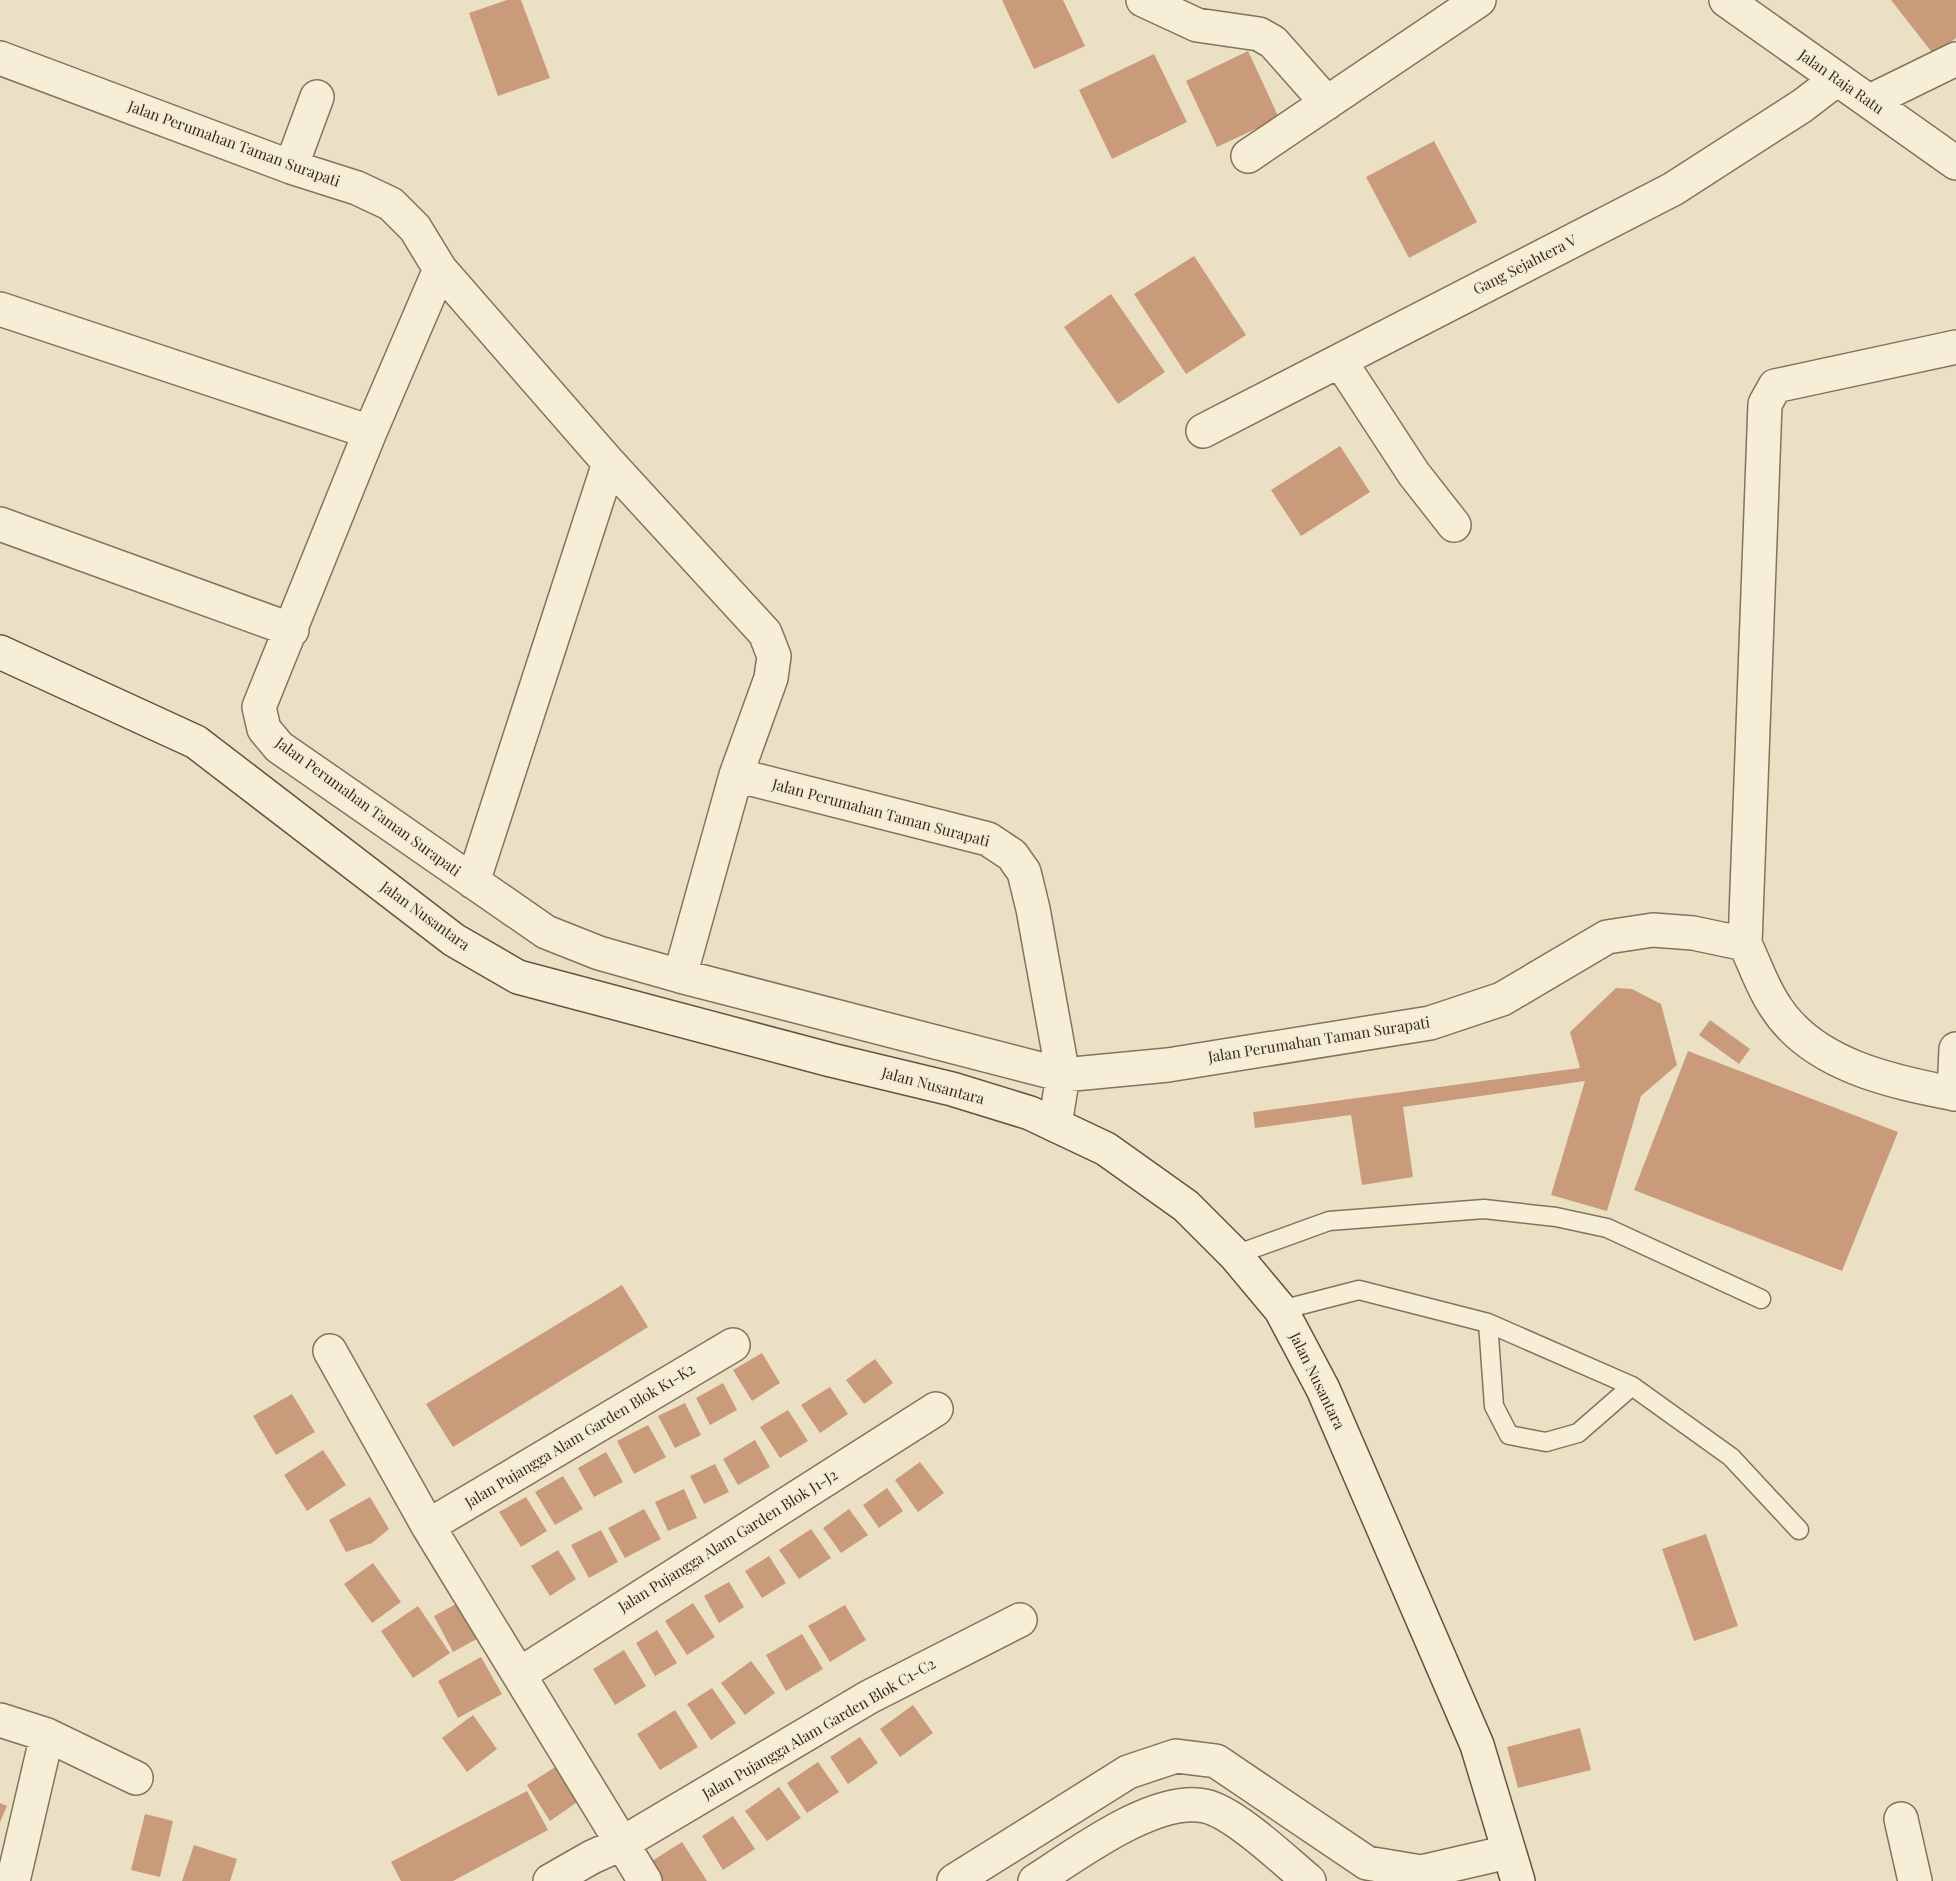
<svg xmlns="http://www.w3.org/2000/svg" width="1956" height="1881" font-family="'Playfair Display',serif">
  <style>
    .building { fill: #c99b7b }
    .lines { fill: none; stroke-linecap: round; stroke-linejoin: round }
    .lane-casing { stroke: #86725b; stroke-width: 21 }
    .street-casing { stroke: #86725b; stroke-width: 36 }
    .secondary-casing { stroke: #68533e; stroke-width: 36 }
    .lane { stroke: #f7eed7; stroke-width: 18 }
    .street { stroke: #f7eed7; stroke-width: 33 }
    .secondary { stroke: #f7eed7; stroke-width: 33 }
    .labels { text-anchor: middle; stroke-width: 4.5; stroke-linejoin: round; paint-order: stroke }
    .street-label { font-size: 15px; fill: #372a1f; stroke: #f4ebd3 }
  </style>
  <rect width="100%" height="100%" fill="#ece0c4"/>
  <path class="building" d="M507,0H521L550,78L498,96L469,13Z
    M1002,0H1063L1085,46L1034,69Z
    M1891,0H1956V38L1934,55Z
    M1248,51L1279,118L1217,147L1186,81Z
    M1154,54L1187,122L1112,159L1079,90Z
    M1434,141L1477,222L1409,258L1366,177Z
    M1194,256L1246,335L1186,374L1134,294Z
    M1111,294L1165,372L1118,404L1064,327Z
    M1340,446L1370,492L1301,536L1271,490Z
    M1616,988L1632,989L1661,1004L1677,1065L1641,1096L1607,1211L1551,1195L1585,1081L1403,1107L1413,1177L1362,1185L1351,1115L1255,1128L1253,1112L1580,1068L1570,1032Z
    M1710,1020L1750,1049L1739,1064L1699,1035Z
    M1688,1051L1898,1132L1842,1271L1634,1190Z
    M622,1285L648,1327L453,1447L426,1404Z
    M762,1353L780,1383L752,1401L733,1370Z
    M875,1359L893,1383L864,1404L846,1380Z
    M723,1383L737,1410L710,1425L696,1398Z
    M830,1387L848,1414L820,1433L801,1405Z
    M292,1394L315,1432L276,1455L253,1416Z
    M685,1403L701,1435L675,1448L658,1416Z
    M788,1410L808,1441L780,1458L760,1427Z
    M648,1425L666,1457L634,1474L617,1441Z
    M755,1440L770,1467L738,1485L723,1459Z
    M323,1450L346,1485L307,1511L284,1475Z
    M606,1452L623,1482L594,1497L578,1468Z
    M920,1462L944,1493L918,1512L895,1480Z
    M715,1464L729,1492L704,1504L690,1476Z
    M563,1476L583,1509L555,1525L535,1492Z
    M887,1488L903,1511L879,1528L863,1505Z
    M684,1489L697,1518L668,1531L655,1502Z
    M370,1497L389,1529L372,1543L346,1552L329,1520Z
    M526,1497L547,1531L521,1547L499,1512Z
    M644,1509L661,1539L625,1558L608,1528Z
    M849,1509L868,1535L841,1553L823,1528Z
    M811,1529L831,1558L799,1579L779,1550Z
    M601,1530L618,1562L589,1578L571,1545Z
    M1706,1534L1738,1626L1694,1641L1662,1549Z
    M558,1550L576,1579L550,1596L531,1566Z
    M769,1556L786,1583L762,1598L745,1571Z
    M373,1563L401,1602L372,1623L344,1584Z
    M729,1582L744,1607L719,1623L704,1596Z
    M467,1598L486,1634L453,1652L434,1616Z
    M693,1603L715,1637L687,1655L665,1621Z
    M845,1605L866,1640L830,1662L808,1626Z
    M418,1606L450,1653L413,1678L381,1631Z
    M657,1630L677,1663L655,1676L636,1643Z
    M802,1634L823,1669L786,1691L766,1655Z
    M624,1650L646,1686L615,1705L593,1669Z
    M481,1657L502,1694L458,1718L438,1681Z
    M751,1661L775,1693L745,1715L721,1683Z
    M712,1688L736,1723L711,1740L687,1704Z
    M913,1705L933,1733L900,1757L880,1729Z
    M675,1710L698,1747L660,1770L637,1734Z
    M473,1715L497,1749L467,1772L442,1738Z
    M1580,1728L1591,1770L1518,1788L1507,1747Z
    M860,1737L878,1763L848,1784L830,1757Z
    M818,1762L839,1792L807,1813L787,1783Z
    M560,1764L583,1798L550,1821L527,1785Z
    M779,1787L801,1818L767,1841L745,1811Z
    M527,1791L548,1830L453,1881H401L391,1862Z
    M0,1803L7,1806L0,1822Z
    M145,1814L173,1821L160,1877L131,1870Z
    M733,1816L755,1849L723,1870L702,1836Z
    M682,1842L707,1881H654L644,1866Z
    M194,1845L237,1859L230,1881H182Z"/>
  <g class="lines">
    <defs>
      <path id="lane" d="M1235,1255L1329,1221L1484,1209L1556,1217L1607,1228L1761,1299
        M1281,1310L1359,1290L1488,1323L1632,1386L1731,1457L1799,1530
        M1488,1323L1494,1406L1509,1435L1546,1442L1578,1433L1632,1386"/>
      <path id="street" d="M1143,0L1197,25L1259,34L1273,42L1327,103
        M1726,0L1956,163
        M0,58L291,167L357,188L391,204L415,228L440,269L609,463L765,633L774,656L771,678L736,775L680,976
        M1870,101L1956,59
        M1248,156L1479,0
        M291,167L317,97
        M440,269L370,432L259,707L264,729L279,747L546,932L599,953L680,976L1063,1075L1168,1065L1430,1023L1502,999L1607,937L1653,930L1693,933L1745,944C1755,964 1762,987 1775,1006C1812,1065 1892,1082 1956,1094
        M0,309L370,432
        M1340,361L1414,474L1454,525
        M1203,431L1673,189L1802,106L1836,80
        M0,524L292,630
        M736,775L988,839L1012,855L1024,872L1033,909L1063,1075L1055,1125
        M473,882L609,463
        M1745,944L1765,404L1775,386L1956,347
        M1954,1094L1956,1049
        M330,1351L428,1526L645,1881
        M428,1526L733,1345
        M520,1674L936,1409
        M0,1720L47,1735L136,1778
        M1901,1819L1915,1881
        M13,1881L47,1735
        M550,1881L592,1857L621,1844L869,1697L1020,1620
        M954,1881L1128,1772L1176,1756L1216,1761L1367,1863L1421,1872L1508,1852
        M1035,1881C1076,1855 1155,1795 1205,1806C1234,1812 1285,1861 1309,1881"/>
      <path id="secondary" d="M0,652L196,742L454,940L518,977L831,1060L952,1089L1030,1113L1106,1149L1186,1206L1235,1255L1281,1310L1323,1389L1477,1745L1518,1881"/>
    </defs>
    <use href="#lane" class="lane-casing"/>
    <use href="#street" class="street-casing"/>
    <use href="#secondary" class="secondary-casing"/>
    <use href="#lane" class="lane"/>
    <use href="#street" class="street"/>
    <use href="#secondary" class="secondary"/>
  </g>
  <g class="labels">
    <g class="street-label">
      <text transform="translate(1841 82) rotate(35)" y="5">Jalan Raja Ratu</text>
      <text transform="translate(234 144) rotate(20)" y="5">Jalan Perumahan Taman Surapati</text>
      <text transform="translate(1525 265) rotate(-27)" y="5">Gang Sejahtera V</text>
      <text transform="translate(368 807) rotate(36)" y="5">Jalan Perumahan Taman Surapati</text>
      <text transform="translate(881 813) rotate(15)" y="5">Jalan Perumahan Taman Surapati</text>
      <text transform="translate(425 916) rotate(36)" y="5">Jalan Nusantara</text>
      <text transform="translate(1319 1040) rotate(-9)" y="5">Jalan Perumahan Taman Surapati</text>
      <text transform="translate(933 1086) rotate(15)" y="5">Jalan Nusantara</text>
      <text transform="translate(1317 1381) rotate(64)" y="5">Jalan Nusantara</text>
      <text transform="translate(580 1436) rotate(-31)" y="5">Jalan Pujangga Alam Garden Blok K1-K2</text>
      <text transform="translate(728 1541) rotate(-32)" y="5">Jalan Pujangga Alam Garden Blok J1-J2</text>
      <text transform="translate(819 1729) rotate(-30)" y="5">Jalan Pujangga Alam Garden Blok C1-C2</text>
    </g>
  </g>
</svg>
